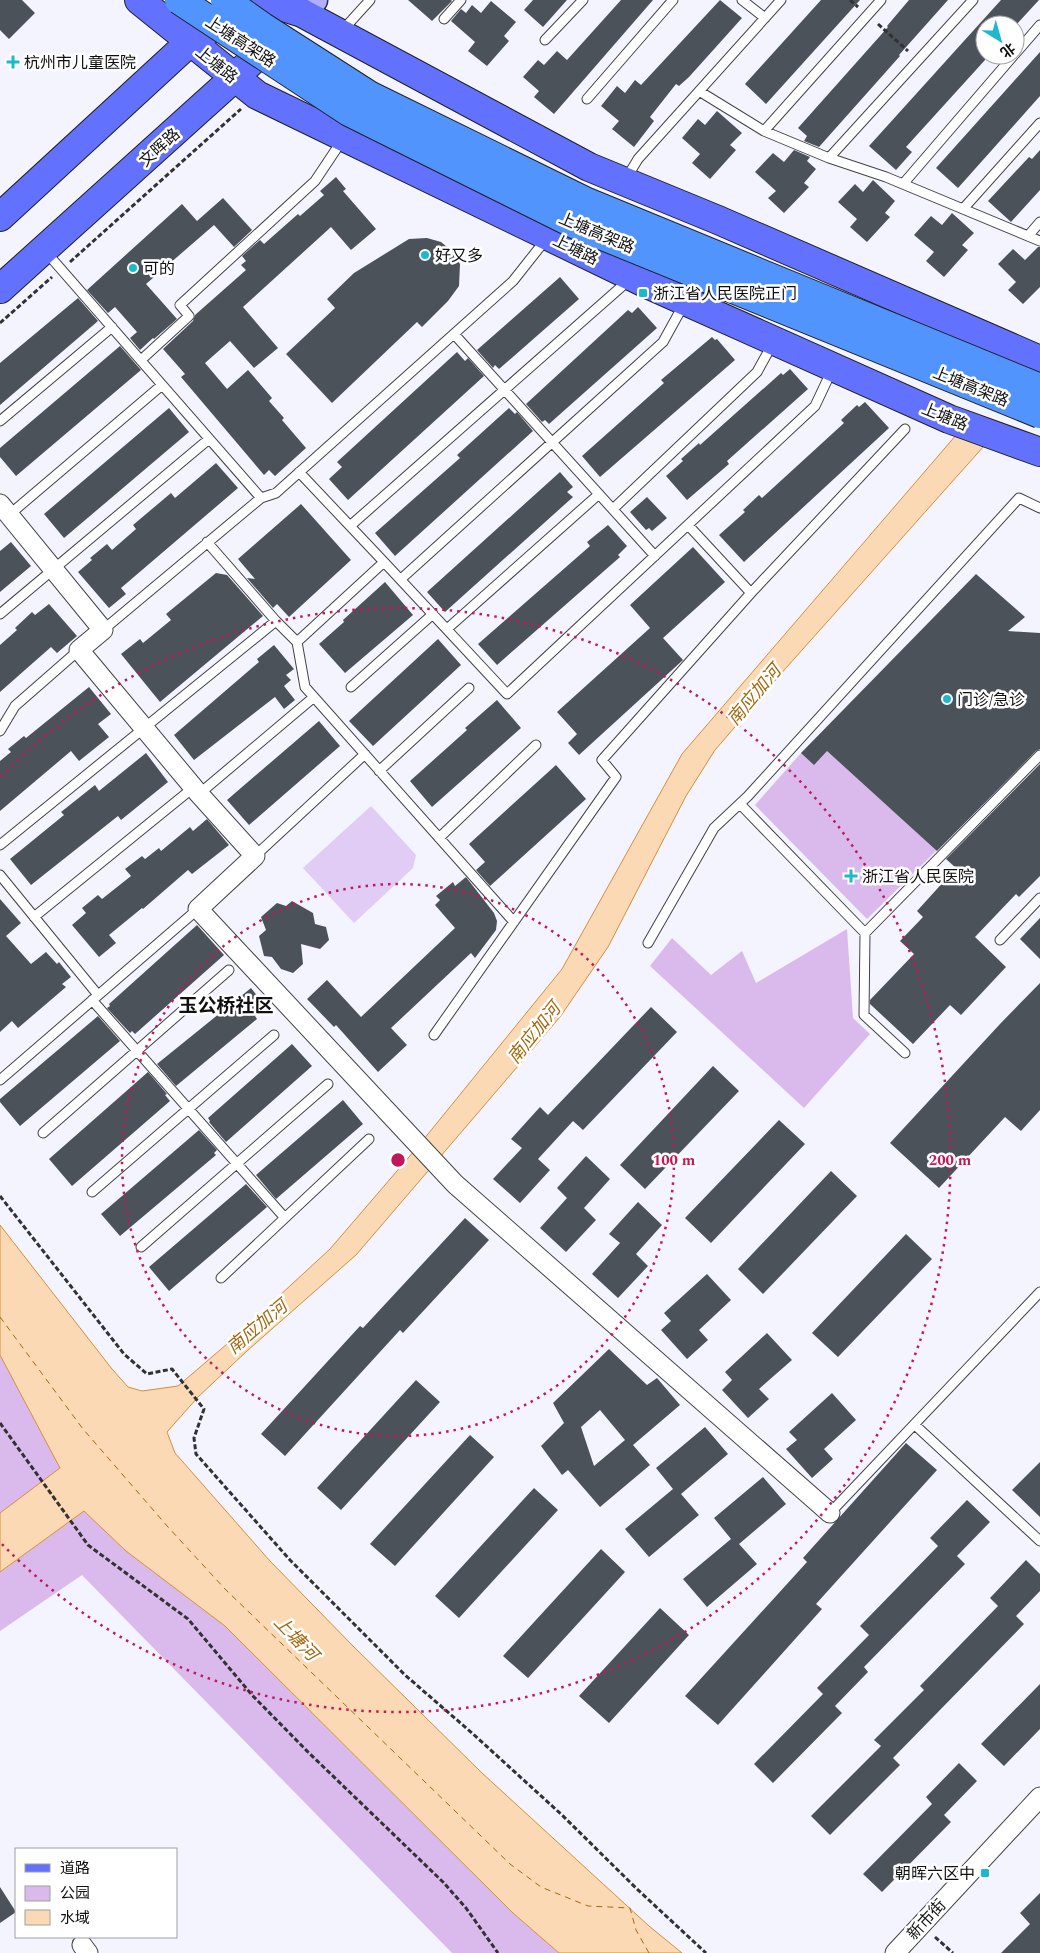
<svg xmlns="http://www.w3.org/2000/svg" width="1040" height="1953" font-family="Spectral,'Noto Sans SC',serif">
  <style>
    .green { fill: #dab9ed }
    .pitch { fill: #e0ccf4 }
    .water { fill: #fbd9b4; stroke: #d78f35 }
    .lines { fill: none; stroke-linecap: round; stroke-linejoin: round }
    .ferry { stroke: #a5680e; stroke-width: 1; stroke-dasharray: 6 5; stroke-linecap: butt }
    .building { fill: #4b525a; fill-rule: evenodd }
    .lane-casing { stroke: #434343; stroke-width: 11 }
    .street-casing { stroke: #434343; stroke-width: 21 }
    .secondary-casing { stroke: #323232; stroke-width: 29 }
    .primary-casing { stroke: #212121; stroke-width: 30 }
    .path { stroke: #323232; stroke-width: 3; stroke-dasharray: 5 2.5; stroke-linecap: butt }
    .lane { stroke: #fff; stroke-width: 9 }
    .street { stroke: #fff; stroke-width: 19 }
    .secondary { stroke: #b2aeff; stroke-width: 26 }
    .primary { stroke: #6371ff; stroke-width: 28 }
    .highway-bridge-casing { stroke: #212121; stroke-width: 30; stroke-linecap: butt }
    .highway-bridge { stroke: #5294fe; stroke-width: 28 }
    .ring { fill: none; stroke: #c2185b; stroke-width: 2.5; stroke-dasharray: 2.5 5 }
    .poi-dot { fill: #1db8cc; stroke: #fff; stroke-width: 2 }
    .labels { text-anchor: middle; stroke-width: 5; stroke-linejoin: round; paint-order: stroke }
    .street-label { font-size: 16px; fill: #101010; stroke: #fff }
    .poi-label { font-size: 16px; fill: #101010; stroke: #fff; text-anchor: start }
    .water-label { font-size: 18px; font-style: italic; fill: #a5680e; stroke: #fff }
    .quarter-label { font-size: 19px; font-weight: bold; fill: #101010; stroke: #fff }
    .centre { fill: #c2185b; stroke: #fff; stroke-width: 2.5 }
    .ring-label { font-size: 15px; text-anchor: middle; font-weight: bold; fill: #c2185b; stroke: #fff; stroke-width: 5; stroke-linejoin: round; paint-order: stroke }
  </style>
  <rect width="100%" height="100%" fill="#f3f4ff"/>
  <path class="green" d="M827,751L937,850L867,919L755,805L801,753Z
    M847,929L853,1018L870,1034L804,1108L650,966L672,938L711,975L742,951L756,983Z
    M0,1355L61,1468L0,1513Z
    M84,1511L126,1551L225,1626L513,1913L559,1953H452L82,1575L0,1631V1572Z"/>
  <path class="pitch" d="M371,806L416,855L413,868L354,923L303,868Z"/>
  <path class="water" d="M957,434L984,446L786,668L715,750L686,796L608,947L560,1017L356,1255L247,1351L198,1397L167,1432L175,1453L270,1561L353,1646L482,1773L649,1926L682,1953H559L513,1913L225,1626L126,1551L84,1511L0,1572V1513L60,1468L0,1355V1225L112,1369L128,1387L142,1391L178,1386L227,1344L330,1249L415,1150L562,969L682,754Z"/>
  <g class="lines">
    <path class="ferry" d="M0,1317L83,1429L168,1527L225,1589L510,1864L541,1887L588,1906L630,1908L636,1930L649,1953"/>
  </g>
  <path class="building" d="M0,0H22L35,13L9,39L0,30Z
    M408,0H451L452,1L432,21Z
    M533,0H567L543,27L524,10Z
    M621,0H653L554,114L534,97L539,91L523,77L538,60L544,65L557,51L567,60Z
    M720,0L742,18L689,77L679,86L676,84L650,117L654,121L634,147L612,129L619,121L601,106L617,86L625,93L635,80L641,85Z
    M821,0H860L766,104L745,84Z
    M909,0H948L899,55L900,56L819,147L804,141L807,136L798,128L888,27L887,26Z
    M1001,0H1039L1016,25H985V60L906,147L912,152L896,170L869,146Z
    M491,1L516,22L504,36L509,41L487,66L468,51L475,42L451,21L461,9L466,13L472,5L481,13Z
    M1040,52V96L958,188L936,168Z
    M717,111L742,133L730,145L736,150L710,179L692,163L700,154L682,138L698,119L705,125Z
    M794,150L810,157L807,161L816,169L804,183L809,187L784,213L768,198L776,191L755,172L773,153L784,162Z
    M1040,150V190L1011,222L988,201L1029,157L1032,159Z
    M336,177L346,189L343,191L376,229L351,250L331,227L243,307L278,348L254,368L230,341L205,363L227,389L248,370L272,398L269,401L284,418L282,420L306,448L275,476L269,470L264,475L181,377L185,374L163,349L193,321L195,315L246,270L241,265L246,261L242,256L260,240L264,244L298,214L300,216L324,195L320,191Z
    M873,180L895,201L885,213L890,217L867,242L850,227L857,219L838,202L855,184L863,192Z
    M223,198L252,230L234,247L214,225L146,284L177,319L154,339L153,338L140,350L130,338L137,332L115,307L108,313L87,290L182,204L197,221Z
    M952,213L974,233L962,245L968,250L944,277L926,261L934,252L914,235L931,216L942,225Z
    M427,238L441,242L452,251L460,264L459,286L448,301L422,327L417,322L332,403L286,354L335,308L327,299L354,273L409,239Z
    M1038,247H1040V287L1023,304L1008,290L1016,282L998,264L1013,249L1025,260Z
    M560,277L579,299L499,369L495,365L493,368L477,350Z
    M78,298L98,321L0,405V363Z
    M638,307L657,328L549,424L545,420L542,422L526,404L628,310L632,313Z
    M712,337L715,340L717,339L735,360L600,477L582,456L664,383L661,380Z
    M120,346L141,370L16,476L0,457V448Z
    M457,352L465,361L468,358L484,376L348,500L329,479L342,467L337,462Z
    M790,369L808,389L727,461L729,464L687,500L666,476L683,461L681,459L699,443L700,445L781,373L783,375Z
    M865,402L889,428L744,562L719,535L745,512L743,510L759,495L762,498L844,423L841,420L857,405L859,407Z
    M169,408L189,432L64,538L44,514Z
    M509,408L515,414L517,412L533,431L395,556L375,533L460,458L457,455Z
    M216,463L238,488L121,588L126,594L109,608L78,572L92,560L90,558L107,544L112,550L136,529L133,525L171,493L175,498Z
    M560,472L573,487L567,492L573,497L445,612L427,592Z
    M647,497L667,518L652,531L649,528L646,530L630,512Z
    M301,504L351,560L289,617L277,604L273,608L247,578L255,579L238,559Z
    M608,525L627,546L618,555L620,557L497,665L478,644L590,546L587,542Z
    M11,542L31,566L0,592V551Z
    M693,547L725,582L663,638L683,660L579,755L568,743L577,734L557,712L650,628L630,605Z
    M216,573L227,575L263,616L160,702L121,654L140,639L143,643L171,620L166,614Z
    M976,574L1025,617L1008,631L1040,633V749L1036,751L937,851L827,751L814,765L801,753Z
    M385,582L413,615L345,673L319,644L344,622L343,620Z
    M49,604L77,636L57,653L51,647L0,692V645L17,630L15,628L32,612L35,615Z
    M438,639L461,665L373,746L349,721Z
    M274,645L294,669L286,675L291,680L284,686L295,700L284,709L275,697L194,760L174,735L259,662L257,659Z
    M89,687L111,714L98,724L109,737L79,761L71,751L0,811V761L11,752L8,749L24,736L26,738Z
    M497,700L521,728L432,807L410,781L467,730L465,728Z
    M319,721L340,746L249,825L227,800Z
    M146,753L168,782L121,820L118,816L31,885L10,859L64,815L61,812L95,785L99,791Z
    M1040,764V876L1019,897L1016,894L975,937L1006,967L961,1015L950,1005L913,1044L870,1004V1000L914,954L900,941L923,917L917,911L956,868L946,859Z
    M556,765L586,799L490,886L476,870L485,862L469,844Z
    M207,819L229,845L192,874L188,870L143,909L142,908L109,935L116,943L99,957L72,925L86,913L82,908L98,895L102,899L131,876L125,869L142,856L145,859L159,848L161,851L190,827L193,831Z
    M466,877L494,913L497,921L496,930L475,958L471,953L391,1028L407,1045L378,1072L336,1025L334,1027L307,999L327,980L361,1017L455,928L435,905L440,900L436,896L453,882L455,886Z
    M0,899L21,923L6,936L31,964L46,952L57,964L59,962L71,977L62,984L66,987L18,1028L12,1021L0,1032Z
    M292,901L313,913L315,924L326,927L329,940L320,949L301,944L303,964L293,973L281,969L272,957L264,956L259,936L266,930L261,917L277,903L286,906Z
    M1040,918V959L1020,939Z
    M197,925L224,955L135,1034L132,1031L130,1033L107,1008L110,1006L109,1004Z
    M1040,983V1110L1021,1131L1005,1117L939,1188L890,1143L1000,1024Z
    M251,988L266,1007L255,1016L257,1019L176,1086L157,1064Z
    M651,1007L677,1032L583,1130L573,1121L538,1159L550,1170L520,1203L493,1179L522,1148L511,1139L540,1107L548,1115Z
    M98,1016L120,1041L20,1126L0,1102V1099Z
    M292,1044L312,1066L226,1142L209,1122L210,1121L208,1118Z
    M713,1066L739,1091L645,1189L620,1165Z
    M148,1072L167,1094L165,1095L170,1101L72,1186L49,1159Z
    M343,1100L363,1124L276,1199L256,1175Z
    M779,1120L805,1144L711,1243L685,1218Z
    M199,1130L217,1150L214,1153L216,1155L120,1236L101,1214Z
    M586,1156L610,1179L584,1208L596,1220L566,1252L540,1228L567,1198L557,1188Z
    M831,1171L857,1196L763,1294L738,1269Z
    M246,1184L267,1207L169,1291L149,1267Z
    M638,1202L662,1225L636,1254L648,1266L618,1298L592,1274L620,1243L609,1234Z
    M465,1218L489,1240L403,1333L400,1330L285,1456L261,1434L360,1326L363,1328Z
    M906,1234L932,1259L838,1357L812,1333Z
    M707,1274L731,1300L699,1330L708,1340L687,1359L661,1330L671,1321L664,1313Z
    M767,1333L792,1360L759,1389L769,1399L748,1418L722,1390L732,1380L725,1372Z
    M609,1349L647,1385L657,1378L680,1405L633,1445L650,1465L600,1507L568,1470L562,1475L541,1446L564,1423L553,1403ZM600,1410L625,1440L594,1466L581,1427Z
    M416,1380L440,1402L341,1510L317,1488Z
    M832,1393L856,1420L824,1449L833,1459L812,1478L786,1449L797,1440L789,1432Z
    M705,1427L728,1454L681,1494L699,1515L649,1557L625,1529L673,1489L656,1468Z
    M470,1435L494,1457L395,1566L370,1544Z
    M906,1443L937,1470L816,1604L822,1609L718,1725L685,1696L807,1562L803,1558Z
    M1040,1462V1517L1012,1490Z
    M763,1477L786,1504L739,1544L757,1564L707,1607L683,1579L731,1539L714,1518Z
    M534,1488L558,1510L459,1618L435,1596Z
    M967,1500L990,1522L957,1556L965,1564L864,1667L868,1672L835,1706L842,1713L773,1783L754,1764L823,1694L817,1688L869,1635L860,1626L938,1546L930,1538Z
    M601,1549L625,1572L528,1678L503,1656Z
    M1026,1560L1040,1574V1591L1016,1616L1024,1624L893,1758L900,1765L830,1835L811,1816L881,1746L874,1740L924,1690L920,1686L998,1606L990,1598Z
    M660,1608L689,1635L609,1723L579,1696Z
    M1040,1684V1729L1004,1766L981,1744Z
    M959,1763L977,1781L944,1815L951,1822L882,1892L863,1874L932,1804L926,1797Z
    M0,1887L16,1912L0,1923Z
    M1040,1893V1953H1001L1030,1924L1020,1913Z"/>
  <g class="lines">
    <defs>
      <path id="lane" d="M742,0L765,18
        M444,19L461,0
        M341,32L370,0
        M545,40L583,0
        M1015,54L1040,25
        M699,91L764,131L829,158L886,177L1040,241
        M587,99L673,0
        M764,131L881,0
        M829,158L973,0
        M626,179L638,159L781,0
        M903,184L1014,55
        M963,209L1040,123
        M1028,236L1040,222
        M46,252L261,498L103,630
        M454,334L655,556
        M141,360L189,316L180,305L315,181L343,139
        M0,421L112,327
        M299,472L350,526
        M261,498L276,493L513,281L547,238
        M613,509L757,372L773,343
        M9,515L162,385
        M688,525L751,593
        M207,542L276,621
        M384,562L507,694L815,406L832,370
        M401,579L663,342L684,304
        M0,614L209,439
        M447,629L599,494
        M297,642L305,687L514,922
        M351,687L433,614
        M0,731L15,706L79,650
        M379,771L469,688
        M199,794L314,697
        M740,804L865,933L864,1015L905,1053
        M439,838L536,745
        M0,845L276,621L297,642L384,562L350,526L629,280
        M255,856L365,754
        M0,875L98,995
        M34,917L194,787
        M865,933L1040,755
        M1000,940L1040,898
        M648,943L714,828L748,796L1019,498L1040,508
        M92,1000L285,1218
        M434,1035L616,777L602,760L751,593L905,429
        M0,1080L198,909
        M43,1133L229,970
        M92,1192L274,1035
        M141,1247L328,1084
        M221,1278L369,1139
        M915,1425L1040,1541
        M830,1513L1040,1292"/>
      <path id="street" d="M0,504L103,630L79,650L199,794L255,856L198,909L455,1184L830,1513
        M82,1945L88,1953
        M895,1953L1040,1797"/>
      <path id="secondary" d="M302,13L314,0"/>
      <path id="primary" d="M139,0L257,95L647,284L949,419L1040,452
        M261,0L302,13L589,167L718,220L1040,360
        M0,217L190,42L205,33
        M0,289L234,78L277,37"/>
    </defs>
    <use href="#lane" class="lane-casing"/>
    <use href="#street" class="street-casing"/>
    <use href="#secondary" class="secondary-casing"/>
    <use href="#primary" class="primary-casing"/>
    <path class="path" d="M850,0L858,7
      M878,24L908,51
      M70,262L241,109
      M0,323L52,277
      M0,1196L124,1354L147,1374L172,1369L204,1409L194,1438L196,1454L290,1560L405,1675L472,1733L562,1815L637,1889L706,1953
      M0,1423L88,1545L188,1619L252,1695L308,1752L443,1882L466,1908L498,1953
      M935,1937L953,1953"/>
    <use href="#lane" class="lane"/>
    <use href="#street" class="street"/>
    <use href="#secondary" class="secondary"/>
    <use href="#primary" class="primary"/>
    <defs>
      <path id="highway-bridge" d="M179,0L349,112L576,225L1040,414
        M225,0L263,27L369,95L587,202L1040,388"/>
    </defs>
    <use href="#highway-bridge" class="highway-bridge-casing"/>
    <use href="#highway-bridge" class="highway-bridge"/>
  </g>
  <g class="ring">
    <circle cx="398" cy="1160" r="276"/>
    <path d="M1 777A552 552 0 1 1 1 1543"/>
  </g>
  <g class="poi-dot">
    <path d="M10.5 54.5h5v5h5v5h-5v5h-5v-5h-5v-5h5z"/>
    <circle cx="425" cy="255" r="5"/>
    <circle cx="133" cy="268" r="5"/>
    <rect x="638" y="288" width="10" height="10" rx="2.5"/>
    <circle cx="947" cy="699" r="5"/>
    <path d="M848.5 868.5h5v5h5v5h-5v5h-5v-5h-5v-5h5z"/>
    <rect x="980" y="1868" width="10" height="10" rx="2.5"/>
  </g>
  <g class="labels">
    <g class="street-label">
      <text transform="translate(241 41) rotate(33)" y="6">上塘高架路</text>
      <text transform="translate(217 64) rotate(39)" y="6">上塘路</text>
      <text transform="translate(159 147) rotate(-42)" y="6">文晖路</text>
      <text transform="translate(597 232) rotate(23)" y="6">上塘高架路</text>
      <text transform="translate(576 249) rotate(26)" y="6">上塘路</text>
      <text transform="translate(971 386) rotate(22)" y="6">上塘高架路</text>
      <text transform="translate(945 416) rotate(22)" y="6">上塘路</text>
      <text transform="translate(926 1919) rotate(-47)" y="6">新市街</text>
    </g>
    <g class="poi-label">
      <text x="24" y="68">杭州市儿童医院</text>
      <text x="435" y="261">好又多</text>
      <text x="143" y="274">可的</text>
      <text x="653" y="299">浙江省人民医院正门</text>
      <text x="957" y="705">门诊/急诊</text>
      <text x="862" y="882">浙江省人民医院</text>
      <text x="975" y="1879" text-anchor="end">朝晖六区中</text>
    </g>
    <g class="water-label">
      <text transform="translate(754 695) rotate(-50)" y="6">南应加河</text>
      <text transform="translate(534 1033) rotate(-51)" y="6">南应加河</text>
      <text transform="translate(257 1327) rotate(-40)" y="6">南应加河</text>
      <text transform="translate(296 1638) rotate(46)" y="6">上塘河</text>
    </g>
    <g class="quarter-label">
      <text x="226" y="1012">玉公桥社区</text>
    </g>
  </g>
  <circle cx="398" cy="1160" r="8" class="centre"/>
  <g class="ring-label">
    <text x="674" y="1165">100 m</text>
    <text x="950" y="1165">200 m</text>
  </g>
  <rect x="15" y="1848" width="162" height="90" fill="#ffffff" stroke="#9f9f9f"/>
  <rect x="25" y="1864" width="25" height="8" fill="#6371ff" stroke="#9f9f9f"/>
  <text x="60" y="1873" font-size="15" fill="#101010">道路</text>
  <rect x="25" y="1886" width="25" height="15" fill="#dab9ed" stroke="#9f9f9f"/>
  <text x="60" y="1898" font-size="15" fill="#101010">公园</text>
  <rect x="25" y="1910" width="25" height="15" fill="#fbd9b4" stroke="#9f9f9f"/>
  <text x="60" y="1923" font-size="15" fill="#101010">水域</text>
  <g transform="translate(1000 40) rotate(143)"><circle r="24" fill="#ffffff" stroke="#9f9f9f"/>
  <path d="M0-4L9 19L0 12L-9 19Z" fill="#1db8cc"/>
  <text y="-8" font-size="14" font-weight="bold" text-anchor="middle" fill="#101010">北</text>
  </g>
</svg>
